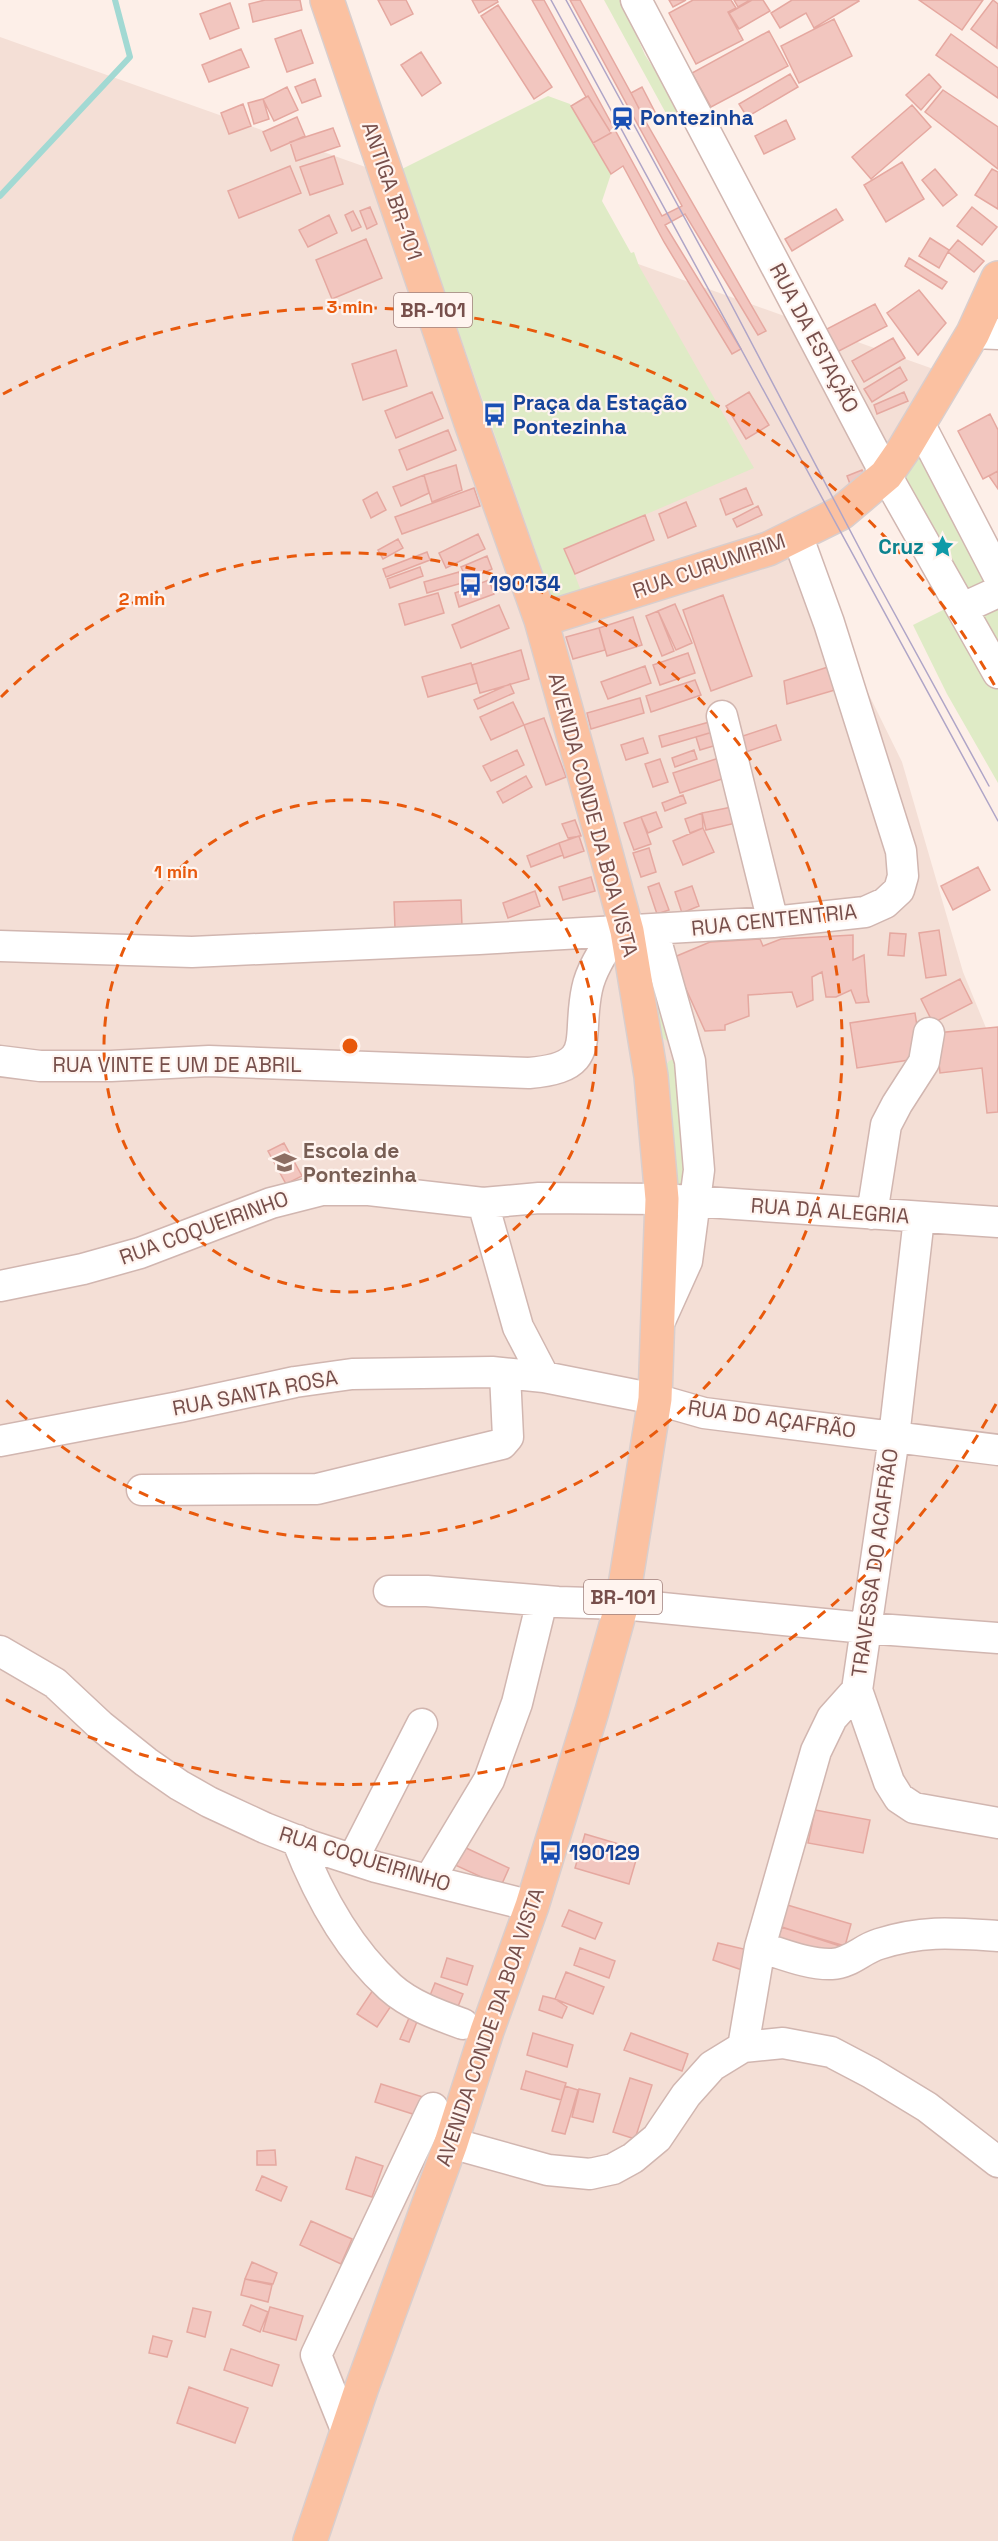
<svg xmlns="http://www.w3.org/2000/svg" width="998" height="2541" font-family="'Space Grotesk',sans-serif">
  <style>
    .residential { fill: #f4dfd6 }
    .green { fill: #dfebc6 }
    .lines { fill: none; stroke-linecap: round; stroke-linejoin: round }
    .stream { stroke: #a2d9d3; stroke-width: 6 }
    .building { fill: #f2c6bf; stroke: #e5a8a0; stroke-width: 1.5 }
    .minor-casing { stroke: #d1b6b0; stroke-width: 33 }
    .major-casing { stroke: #d9cecd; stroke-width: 36 }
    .minor { stroke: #fff; stroke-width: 30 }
    .major { stroke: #fbc1a1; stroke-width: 33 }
    .tram { stroke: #afa5c7; stroke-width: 1.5 }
    .ring { fill: none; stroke: #e8590c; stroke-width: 3; stroke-dasharray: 10 8 }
    .labels { text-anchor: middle; stroke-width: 4.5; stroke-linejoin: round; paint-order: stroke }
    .shield { fill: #fff4ef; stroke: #a0807c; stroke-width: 1.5 }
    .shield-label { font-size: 20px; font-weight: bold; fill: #774f4b }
    .transit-label { font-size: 21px; font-weight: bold; fill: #164399; stroke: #fff4ef; text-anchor: start }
    .street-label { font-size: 21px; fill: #774f4b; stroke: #fff4ef }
    .culture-label { font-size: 21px; font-weight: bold; fill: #0d838f; stroke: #fff4ef; text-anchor: end }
    .education-label { font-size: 21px; font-weight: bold; fill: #785e54; stroke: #fff4ef; text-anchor: start }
    .centre { fill: #e8590c; stroke: #fff4ef; stroke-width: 3 }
    .ring-label { font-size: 18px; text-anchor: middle; font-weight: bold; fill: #e8590c; stroke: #fff4ef; stroke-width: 4.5; stroke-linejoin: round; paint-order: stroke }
  </style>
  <rect width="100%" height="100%" fill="#fdefe8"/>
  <path class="residential" d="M0,37L939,371L863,493L788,530L902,762L963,972L998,1057V2541H0Z"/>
  <path class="green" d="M604,0H621L645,55L683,113L668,117Z
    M548,96L570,104L611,174L602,201L631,253L634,252L639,266L754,468L565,549L581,591L553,601L402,169Z
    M929,446L998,552V661L901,481Z
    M949,607L998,686V783L947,694L913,625Z
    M651,958L670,1038L667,1041L660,1036Z
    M674,1059L677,1061L686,1186H678L676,1181L666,1065L669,1061Z"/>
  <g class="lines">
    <path class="stream" d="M0,196L130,57L115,0"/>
  </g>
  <path class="building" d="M265,0H300L302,10L253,22L249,4Z
    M378,0H406L413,14L391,25Z
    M472,0H497L498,2L479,13Z
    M532,0H544L662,216L682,206L570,0H580L631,93L642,87L657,116L646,122L766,331L758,335L685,214L665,225L741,349L732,354L664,242L623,166L611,174L571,106L586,97Z
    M669,0H686L673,7Z
    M693,0H731L736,8L728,12L743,40L696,64L669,13Z
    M734,0H750L738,7Z
    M752,0H763L770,11L739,29L729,13Z
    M792,0H858L859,1L814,28L806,13L780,28L771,13Z
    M919,0H983L962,30Z
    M993,0L998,4L997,48L971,29Z
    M230,3L239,28L210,39L200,14Z
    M498,5L552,87L534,99L481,16Z
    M834,19L852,56L799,83L781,46Z
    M301,30L313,63L287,72L275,39Z
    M769,31L788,66L711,107L692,73Z
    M951,34L998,68V98L936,55Z
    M241,49L249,67L209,82L202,65Z
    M421,52L441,83L422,96L401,65Z
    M790,74L798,87L747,117L739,104Z
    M929,74L941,87L921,110L906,95Z
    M315,79L321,96L302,103L295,87Z
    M287,87L298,110L274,121L263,99Z
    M642,87L657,116L646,122L631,93Z
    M943,90L998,127V169L925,112Z
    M588,96L611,133L593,143L571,106Z
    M263,99L269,119L254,124L248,103Z
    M243,104L251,126L229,134L221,113Z
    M912,105L931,127L871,179L852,157Z
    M297,117L305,136L271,151L263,132Z
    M786,120L795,139L764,154L755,136Z
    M333,128L340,146L296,161L290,142Z
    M334,156L343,184L310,195L300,167Z
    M902,162L924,199L886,222L864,185Z
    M290,166L301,193L239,218L228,191Z
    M935,169L957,195L943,206L922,180Z
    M992,169L998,172V209L975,195Z
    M370,207L377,224L367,229L360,211Z
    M972,207L997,227L982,245L957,226Z
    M836,209L843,220L792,251L785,239Z
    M353,211L361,227L352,231L345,215Z
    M329,215L337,233L308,247L299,230Z
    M930,238L949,250L939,268L919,256Z
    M366,239L382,278L332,299L316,260Z
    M958,240L984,261L974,272L948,252Z
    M909,258L947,282L942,289L905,266Z
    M919,290L946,323L918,355L887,313Z
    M875,304L887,326L837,352L825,330Z
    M893,338L905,358L864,382L852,361Z
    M396,350L407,386L363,400L352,364Z
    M900,367L907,380L872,402L864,389Z
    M432,392L443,418L396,438L385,411Z
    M749,392L769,425L746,439L726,406Z
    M904,392L908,401L877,414L874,405Z
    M990,414L998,430V471L983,479L958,431Z
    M448,430L456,450L407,470L399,450Z
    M456,465L462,490L432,502L424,475Z
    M862,470L868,486L853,492L847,476Z
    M998,471V489L989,476Z
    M424,475L429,493L401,506L393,487Z
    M474,488L480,506L402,534L395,517Z
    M746,488L753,504L726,515L720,499Z
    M377,492L386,510L371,518L363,500Z
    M686,502L696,526L668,538L659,514Z
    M758,506L762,515L737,527L733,519Z
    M645,515L654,540L575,574L564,549Z
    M478,534L485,549L446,568L439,553Z
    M398,539L403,548L383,559L378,550Z
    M427,552L430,560L386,577L383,569Z
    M487,556L492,569L467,580L461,567Z
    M420,567L423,576L390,588L387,579Z
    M459,572L462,583L427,593L424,582Z
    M489,580L494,594L459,607L455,593Z
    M438,593L444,613L405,625L399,604Z
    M723,595L752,676L711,691L683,610Z
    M675,604L692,643L676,650L658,611Z
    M499,605L509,628L461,648L452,625Z
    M658,611L674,651L662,656L646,616Z
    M633,617L642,645L607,656L599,628Z
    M599,628L605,650L573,659L566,637Z
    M521,650L529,679L480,693L472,665Z
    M688,653L695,673L660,685L653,665Z
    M471,663L477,683L428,697L422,677Z
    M645,666L651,683L608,699L601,682Z
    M828,667L835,690L787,704L784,681Z
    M695,680L701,695L651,712L646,696Z
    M510,684L514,693L478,709L474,700Z
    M640,698L644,713L591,729L587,713Z
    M513,702L524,725L491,740L480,717Z
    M544,718L566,777L546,785L524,725Z
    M713,721L716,731L662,747L659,736Z
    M776,725L781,740L737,755L731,740Z
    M716,731L720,744L700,750L696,737Z
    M643,738L648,753L626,760L621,745Z
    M517,750L524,765L491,781L483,766Z
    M694,750L697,759L675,767L672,758Z
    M722,757L728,777L680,793L673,773Z
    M660,759L668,782L653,787L645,764Z
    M526,776L532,787L503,803L497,792Z
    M683,795L686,803L665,811L662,803Z
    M737,806L740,822L706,830L702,813Z
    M656,812L662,827L648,833L641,817Z
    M702,813L703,828L690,833L685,819Z
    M641,817L651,844L634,850L624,823Z
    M575,820L581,836L568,838L562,824Z
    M703,828L714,852L683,865L673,841Z
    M579,836L584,851L564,858L559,843Z
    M559,843L563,855L531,867L527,856Z
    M649,848L656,872L641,877L633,853Z
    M978,867L990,890L953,910L941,886Z
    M591,877L595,891L563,900L559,887Z
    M659,883L669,910L657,914L648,887Z
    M692,886L699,906L682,913L675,892Z
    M535,891L540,906L508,918L503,903Z
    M461,900L462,926L395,929L394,902Z
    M939,930L946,975L926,978L919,933Z
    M890,933L906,934L904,956L888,955Z
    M853,935V960L864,955L867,995L869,1002L856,1003L851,990L836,997H826L822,972L812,977L813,1000L797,1007L792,992L748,995L749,1016L725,1025V1030L705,1031L672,958L710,942L760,939L763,946L781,939Z
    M960,979L972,1003L933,1023L921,999Z
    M915,1013L922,1058L857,1068L850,1023Z
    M998,1027V1112L987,1113L982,1068L940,1073L936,1033Z
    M284,1143L302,1176L286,1184L268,1151Z
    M815,1810L870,1820L863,1853L808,1843Z
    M585,1834L639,1850L629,1884L575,1868Z
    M464,1847L509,1868L501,1886L455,1865Z
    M784,1904L851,1924L845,1946L777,1926Z
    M569,1910L602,1923L595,1939L562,1926Z
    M782,1927L843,1947L838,1960L774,1950Z
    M718,1943L752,1951L745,1971L713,1960Z
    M580,1948L615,1961L609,1978L574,1965Z
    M447,1958L473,1966L467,1985L441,1977Z
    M566,1972L604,1987L593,2014L555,1999Z
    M435,1983L463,1994L457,2009L429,1998Z
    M373,1990L393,2003L377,2027L357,2014Z
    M543,1996L555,1999L567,2007L562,2018L539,2010Z
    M412,2011L420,2014L409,2042L400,2039Z
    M533,2033L573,2045L567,2067L527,2055Z
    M631,2033L688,2054L682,2071L624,2050Z
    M526,2071L566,2083L561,2100L521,2089Z
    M630,2078L652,2085L635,2139L613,2132Z
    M381,2084L426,2098L419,2116L375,2102Z
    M565,2086L578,2090L565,2134L552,2131Z
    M579,2089L600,2094L593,2122L572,2117Z
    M275,2150L276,2165H257V2151Z
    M356,2157L383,2166L372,2197L346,2189Z
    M262,2176L287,2187L281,2201L256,2190Z
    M311,2221L352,2239L341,2264L300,2245Z
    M252,2262L277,2273L273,2284L245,2279Z
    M245,2279L272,2285L268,2302L241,2295Z
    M251,2305L268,2312L260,2332L243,2325Z
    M270,2307L303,2316L296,2340L263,2331Z
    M193,2308L211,2312L205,2337L187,2332Z
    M153,2336L172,2341L167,2357L149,2353Z
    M231,2349L279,2365L272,2386L224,2370Z
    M189,2387L248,2408L235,2443L177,2423Z"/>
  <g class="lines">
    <defs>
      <path id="minor" d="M636,0L886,475L998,673
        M973,333L998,334
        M919,423L998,575
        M963,608L998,592
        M722,716L773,922
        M653,930L690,1061L699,1170L687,1261L659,1323
        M0,946L192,952L479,939L773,922L865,912L885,903L899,890L903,876L901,851L829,623L797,535
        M0,1061L40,1066H111L209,1061L529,1073C599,1067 576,1040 587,989C591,969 605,949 616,932
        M483,1203L518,1327L544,1377
        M872,1214L886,1125L897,1104L924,1062L929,1033
        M919,1218L894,1437L857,1690L889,1782L899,1798L914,1808L998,1823
        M0,1286L83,1269L140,1253L271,1203L322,1190H369L483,1203L539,1198L662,1199L998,1222
        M0,1441L179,1407L295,1382L352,1374L492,1372L544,1377L655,1399L704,1413L998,1450
        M142,1490L317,1489L502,1444L508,1437L505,1374
        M389,1591H427L558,1602L622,1604L865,1628L998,1638
        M0,1651L55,1683L101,1726L146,1762L179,1785L209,1802L265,1828L311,1846L376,1867L532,1906
        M297,1840C318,1894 347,1948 390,1987C410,2005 438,2015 463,2024
        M353,1859L422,1724
        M429,1880L489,1780L517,1703L542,1601
        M760,1947C783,1954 809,1965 832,1964C851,1963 862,1949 879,1944C923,1930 953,1933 998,1936
        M743,2047L760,1947L816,1751L832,1718L857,1690
        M451,2143L548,2170L590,2174L613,2169L633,2158L657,2138L686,2095L712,2066L743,2047L783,2043L831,2052L871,2073L927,2107L998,2162
        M347,2432L316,2355L433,2108"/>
      <path id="major" d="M541,620L768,549L841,513L886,475L904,449L973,333L998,278
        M310,2541L362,2387L451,2143L487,2031L532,1906L592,1711L622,1604L655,1399L662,1199L651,1076L627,931L598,824L541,620L471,423L327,0"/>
    </defs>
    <use href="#minor" class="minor-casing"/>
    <use href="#major" class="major-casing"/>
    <use href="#minor" class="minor"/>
    <use href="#major" class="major"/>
    <path class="tram" d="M551,0L998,821
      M566,0L719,281L874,576L989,786"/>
  </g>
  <g class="ring">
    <circle cx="350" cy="1046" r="246"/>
    <path d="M1 697A493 493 0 1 1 1 1395"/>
    <path d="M996 1404A739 739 0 0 1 3 1698M3 394A739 739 0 0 1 996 688"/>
  </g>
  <defs>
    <symbol id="station-bare" viewBox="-9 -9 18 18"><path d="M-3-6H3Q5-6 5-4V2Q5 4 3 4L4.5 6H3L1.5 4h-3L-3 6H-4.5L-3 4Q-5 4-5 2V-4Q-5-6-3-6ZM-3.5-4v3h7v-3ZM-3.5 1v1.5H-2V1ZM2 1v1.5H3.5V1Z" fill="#1a4fb4" stroke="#fff4ef" stroke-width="2.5" paint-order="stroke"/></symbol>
    <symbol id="bus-bare" viewBox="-9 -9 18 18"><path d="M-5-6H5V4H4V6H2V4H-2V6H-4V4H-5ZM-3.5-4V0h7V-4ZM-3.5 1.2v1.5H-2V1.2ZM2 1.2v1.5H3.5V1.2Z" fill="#1a4fb4" stroke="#fff4ef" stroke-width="2.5" paint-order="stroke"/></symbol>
    <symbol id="sight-bare" viewBox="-9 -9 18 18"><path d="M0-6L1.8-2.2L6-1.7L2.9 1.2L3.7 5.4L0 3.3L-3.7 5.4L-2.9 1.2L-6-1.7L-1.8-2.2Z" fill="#0f9aa8" stroke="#fff4ef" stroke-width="2.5" paint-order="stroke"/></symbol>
    <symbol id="school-bare" viewBox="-9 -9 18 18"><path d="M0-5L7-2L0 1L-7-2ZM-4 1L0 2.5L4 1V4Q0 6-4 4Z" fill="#8d6e63" stroke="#fff4ef" stroke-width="2.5" paint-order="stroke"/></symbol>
  </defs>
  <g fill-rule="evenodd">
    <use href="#station-bare" x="606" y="102" width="33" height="33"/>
    <use href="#bus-bare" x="478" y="398" width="33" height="33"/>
    <use href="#sight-bare" x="926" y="530" width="33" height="33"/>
    <use href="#bus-bare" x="454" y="568" width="33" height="33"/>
    <use href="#school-bare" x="268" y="1146" width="33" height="33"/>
    <use href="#bus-bare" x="534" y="1836" width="33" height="33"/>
  </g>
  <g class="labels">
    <g class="shield">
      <rect x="394" y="293" width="78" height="34" rx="4.5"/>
      <rect x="584" y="1580" width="78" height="34" rx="4.5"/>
    </g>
    <g class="shield-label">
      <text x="433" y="317">BR-101</text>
      <text x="623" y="1604">BR-101</text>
    </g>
    <g class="transit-label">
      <text x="640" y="125">Pontezinha</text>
      <text x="513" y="410">Praça da Estação<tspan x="513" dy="24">Pontezinha</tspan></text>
      <text x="489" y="591">190134</text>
      <text x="569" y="1860">190129</text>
    </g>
    <g class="street-label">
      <text transform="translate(392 191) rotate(71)" y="7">ANTIGA BR-101</text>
      <text transform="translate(814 338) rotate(62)" y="7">RUA DA ESTAÇÃO</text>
      <text transform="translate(709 566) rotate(-19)" y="7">RUA CURUMIRIM</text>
      <text transform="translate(593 815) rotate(75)" y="7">AVENIDA CONDE DA BOA VISTA</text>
      <text transform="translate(774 920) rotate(-6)" y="7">RUA CENTENTRIA</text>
      <text x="177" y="1072">RUA VINTE E UM DE ABRIL</text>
      <text transform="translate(830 1211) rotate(4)" y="7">RUA DA ALEGRIA</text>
      <text transform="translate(204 1228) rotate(-20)" y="7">RUA COQUEIRINHO</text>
      <text transform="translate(255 1393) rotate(-11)" y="7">RUA SANTA ROSA</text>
      <text transform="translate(772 1419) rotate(8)" y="7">RUA DO AÇAFRÃO</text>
      <text transform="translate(875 1563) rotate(-82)" y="7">TRAVESSA DO ACAFRÃO</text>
      <text transform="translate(365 1859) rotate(17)" y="7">RUA COQUEIRINHO</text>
      <text transform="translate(490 2027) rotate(-71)" y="7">AVENIDA CONDE DA BOA VISTA</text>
    </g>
    <g class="culture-label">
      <text x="924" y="554">Cruz</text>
    </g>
    <g class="education-label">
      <text x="303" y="1158">Escola de<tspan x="303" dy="24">Pontezinha</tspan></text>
    </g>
  </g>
  <circle cx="350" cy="1046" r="9" class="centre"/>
  <g class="ring-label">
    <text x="350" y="313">3 min</text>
    <text x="142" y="605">2 min</text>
    <text x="176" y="878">1 min</text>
  </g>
</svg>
